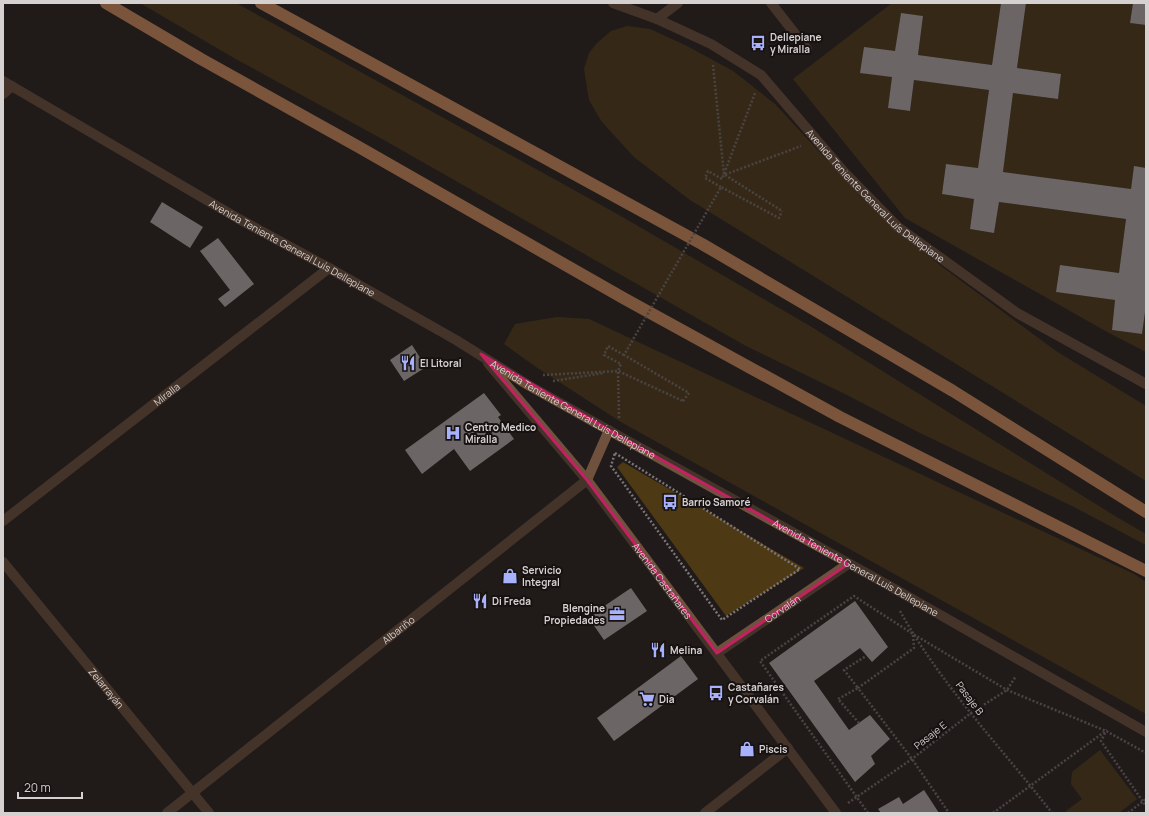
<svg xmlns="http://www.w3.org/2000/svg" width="1149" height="816" font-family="Manrope,sans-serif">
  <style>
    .green { fill: #4e3915 }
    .building { fill: #c7bfc0 }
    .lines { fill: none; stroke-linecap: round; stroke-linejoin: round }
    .path { stroke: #7b7676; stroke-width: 2.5; stroke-dasharray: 2 2; stroke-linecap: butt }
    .minor { stroke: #6f513d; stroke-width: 10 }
    .highway { stroke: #e69a65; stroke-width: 12 }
    .path-bridge { stroke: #7b7676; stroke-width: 2.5; stroke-dasharray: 2 2; stroke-linecap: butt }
    .marked { fill: none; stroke: #c32161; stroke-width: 3; stroke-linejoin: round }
    .labels { text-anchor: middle; stroke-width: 4; stroke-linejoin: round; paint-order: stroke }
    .poi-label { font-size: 10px; font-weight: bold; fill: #d5d1d1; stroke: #171211; text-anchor: start }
    .street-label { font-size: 10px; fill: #d5d1d1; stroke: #171211 }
  </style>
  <rect width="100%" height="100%" fill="#201b1a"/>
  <path class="green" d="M140,3H236L619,215L810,326L1115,516L1146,534V545L1072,506L918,432L847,395L746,346L384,140L234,58Z
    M892,3H1001L992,65L918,55L923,16L901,14L888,108L910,111L914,80L989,90L978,168L946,164L942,194L974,199L970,229L994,233L999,202L1126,219L1119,273L1060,265L1056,292L1115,300L1112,330L1142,334L1146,305V352L1109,333L905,218L793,79Z
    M1026,3H1133L1130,23L1146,25V168L1134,167L1131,189L1003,172L1013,93L1058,99L1061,74L1017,68Z
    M627,26L650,29L687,46L733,71L775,104L861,197L941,266L1056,351L1146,406V481L690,200L634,157L602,122L589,100L584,69L589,53L597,43L611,31Z
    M557,317L589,319L1134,574L1146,582V714L621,422L536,367L504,344L515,324Z
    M623,462L804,568L726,616L617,467Z
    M1100,750L1137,799L1119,813H1067L1066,811L1082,799L1071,784L1072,772Z"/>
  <path class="building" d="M1001,3H1026L1017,68L1061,74L1058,99L1013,93L1003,172L1131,189L1134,166L1146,168V305L1142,334L1112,330L1115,300L1056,292L1060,265L1119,273L1126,219L999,202L994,233L970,229L974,199L942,194L946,164L978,168L989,90L914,80L910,111L888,108L892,77L860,73L864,47L895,51L901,13L923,16L918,55L992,65Z
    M1133,3H1146V25L1130,23Z
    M162,202L203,227L190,248L150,222Z
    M218,238L254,284L225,307L218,299L230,290L200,251Z
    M412,345L426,367L404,381L390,360Z
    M484,393L501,415L498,417L514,439L470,471L454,449L422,474L405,450Z
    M631,588L647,611L604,640L588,617Z
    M855,601L888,647L872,662L860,648L814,681L849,730L870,715L890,739L871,756L875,764L855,782L769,663Z
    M681,656L698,679L614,741L597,718Z
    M924,790L939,813H881L878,809L899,797L903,804Z"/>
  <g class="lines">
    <path class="path" d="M713,65L724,175L801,146
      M725,175L782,211
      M721,187L705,178L708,171L722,179L755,93
      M543,375L618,371L683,401
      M553,381L604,373
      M619,418L618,371L621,364L604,355L608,346L624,355
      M615,453L800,569L722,620L611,466Z
      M900,611C941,685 1001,747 1052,813
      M913,635L914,648L858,688L912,759L949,813
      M859,723L838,699L858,688L844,670L866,656
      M1105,733L1101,741L1146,806
      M848,803L912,759L971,713L1007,690L1016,676
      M868,813L760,661L854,596L913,634L1007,690L1106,731L1146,753
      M993,813L1107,730
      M1128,813L1146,799"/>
    <g class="minor">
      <path id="s1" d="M613,3L657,19L711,44L761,75L845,173L898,227L1017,313L1146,384"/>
      <path d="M771,3L807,49"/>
      <path d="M657,19L678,3"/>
      <path id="s2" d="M3,81L239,219L329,268L456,340L528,385L619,436L886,584L1146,732"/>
      <path d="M3,94L12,86"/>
      <path id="s3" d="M488,363L587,480L836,813"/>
      <path id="s4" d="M3,521L329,268"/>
      <path id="s5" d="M3,562L209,813"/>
      <path id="s6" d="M717,653L848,564"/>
      <path id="s7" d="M167,813L587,480L609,430"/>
      <path d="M705,813L788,748"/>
    </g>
    <path class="highway" d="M106,3L201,59L357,146L625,299L840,417L1146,571
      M261,3L702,244L953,391L1146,512"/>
    <path class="path-bridge" d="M683,401L689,393L624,355L721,187L779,218L782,211"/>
  </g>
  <path d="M0 0H1149V816H0ZM481,354L619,436L848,564L717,653L587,480Z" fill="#201b1a" fill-opacity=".55" fill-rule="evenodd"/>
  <path class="marked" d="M481,354L619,436L848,564L717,653L587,480Z"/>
  <defs>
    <symbol id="bus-bare" viewBox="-9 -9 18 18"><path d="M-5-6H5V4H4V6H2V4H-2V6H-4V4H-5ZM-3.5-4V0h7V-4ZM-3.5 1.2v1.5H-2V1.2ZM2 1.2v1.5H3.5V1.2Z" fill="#a7b1fc" stroke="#171211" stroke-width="2.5" paint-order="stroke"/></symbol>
    <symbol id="restaurant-bare" viewBox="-9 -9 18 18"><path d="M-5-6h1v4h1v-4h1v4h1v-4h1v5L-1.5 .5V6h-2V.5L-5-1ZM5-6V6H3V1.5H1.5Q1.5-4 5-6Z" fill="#a7b1fc" stroke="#171211" stroke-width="2.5" paint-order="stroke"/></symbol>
    <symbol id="hospital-bare" viewBox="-9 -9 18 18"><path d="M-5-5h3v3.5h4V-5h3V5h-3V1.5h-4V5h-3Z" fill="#a7b1fc" stroke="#171211" stroke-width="2.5" paint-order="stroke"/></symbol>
    <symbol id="shop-bare" viewBox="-9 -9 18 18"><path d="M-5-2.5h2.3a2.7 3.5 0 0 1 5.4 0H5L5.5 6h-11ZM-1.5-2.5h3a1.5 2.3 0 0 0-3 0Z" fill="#a7b1fc" stroke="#171211" stroke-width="2.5" paint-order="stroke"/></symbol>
    <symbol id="office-bare" viewBox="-9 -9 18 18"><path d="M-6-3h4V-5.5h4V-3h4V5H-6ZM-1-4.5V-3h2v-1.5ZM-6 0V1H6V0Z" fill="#a7b1fc" stroke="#171211" stroke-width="2.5" paint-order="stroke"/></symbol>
    <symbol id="supermarket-bare" viewBox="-9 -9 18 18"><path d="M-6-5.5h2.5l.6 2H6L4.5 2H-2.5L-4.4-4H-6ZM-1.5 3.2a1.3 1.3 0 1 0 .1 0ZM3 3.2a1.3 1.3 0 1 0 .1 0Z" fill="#a7b1fc" stroke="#171211" stroke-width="2.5" paint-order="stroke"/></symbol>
  </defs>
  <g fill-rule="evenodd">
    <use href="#bus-bare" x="747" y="32" width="22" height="22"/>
    <use href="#restaurant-bare" x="397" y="352" width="22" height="22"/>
    <use href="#hospital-bare" x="442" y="422" width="22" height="22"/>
    <use href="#bus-bare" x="659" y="491" width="22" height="22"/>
    <use href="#shop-bare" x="499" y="565" width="22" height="22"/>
    <use href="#restaurant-bare" x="469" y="590" width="22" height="22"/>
    <use href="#office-bare" x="606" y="603" width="22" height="22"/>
    <use href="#restaurant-bare" x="647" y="639" width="22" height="22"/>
    <use href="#bus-bare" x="705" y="682" width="22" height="22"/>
    <use href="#supermarket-bare" x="636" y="688" width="22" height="22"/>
    <use href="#shop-bare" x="736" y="738" width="22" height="22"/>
  </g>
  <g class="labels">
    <g class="poi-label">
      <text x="770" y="41">Dellepiane<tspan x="770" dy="12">y Miralla</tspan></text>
      <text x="420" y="367">El Litoral</text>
      <text x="465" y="431">Centro Medico<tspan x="465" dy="12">Miralla</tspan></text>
      <text x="682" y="506">Barrio Samoré</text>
      <text x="522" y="574">Servicio<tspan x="522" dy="12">Integral</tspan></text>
      <text x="492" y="605">Di Freda</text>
      <text x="605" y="612" text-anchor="end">Blengine<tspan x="605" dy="12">Propiedades</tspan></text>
      <text x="670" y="654">Melina</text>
      <text x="728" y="691">Castañares<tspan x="728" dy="12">y Corvalán</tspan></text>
      <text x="659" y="703">Dia</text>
      <text x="759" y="753">Piscis</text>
    </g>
    <g class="street-label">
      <text dy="4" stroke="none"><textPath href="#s1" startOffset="332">Avenida Teniente General Luís Dellepiane</textPath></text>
      <text dy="4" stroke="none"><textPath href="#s2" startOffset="334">Avenida Teniente General Luís Dellepiane</textPath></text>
      <text dy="4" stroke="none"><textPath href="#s4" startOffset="207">Miralla</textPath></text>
      <text dy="4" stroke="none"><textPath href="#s2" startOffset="658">Avenida Teniente General Luís Dellepiane</textPath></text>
      <text dy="4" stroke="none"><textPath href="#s2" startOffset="982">Avenida Teniente General Luís Dellepiane</textPath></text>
      <text dy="4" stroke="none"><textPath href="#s3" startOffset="279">Avenida Castañares</textPath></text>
      <text dy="4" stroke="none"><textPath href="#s6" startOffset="79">Corvalán</textPath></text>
      <text dy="4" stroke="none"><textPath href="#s7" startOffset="295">Albariño</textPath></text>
      <text dy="4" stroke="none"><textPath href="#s5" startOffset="163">Zelarrayán</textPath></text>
      <text transform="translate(970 698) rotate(53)" y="4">Pasaje B</text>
      <text transform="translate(930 735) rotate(-38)" y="4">Pasaje E</text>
    </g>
  </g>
  <rect width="1149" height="816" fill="none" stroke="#d5d1d1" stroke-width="8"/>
  <path d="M18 792v6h64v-6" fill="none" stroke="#d5d1d1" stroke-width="2"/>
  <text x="24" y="792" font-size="12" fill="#d5d1d1" stroke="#171211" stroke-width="3" paint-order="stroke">20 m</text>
</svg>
